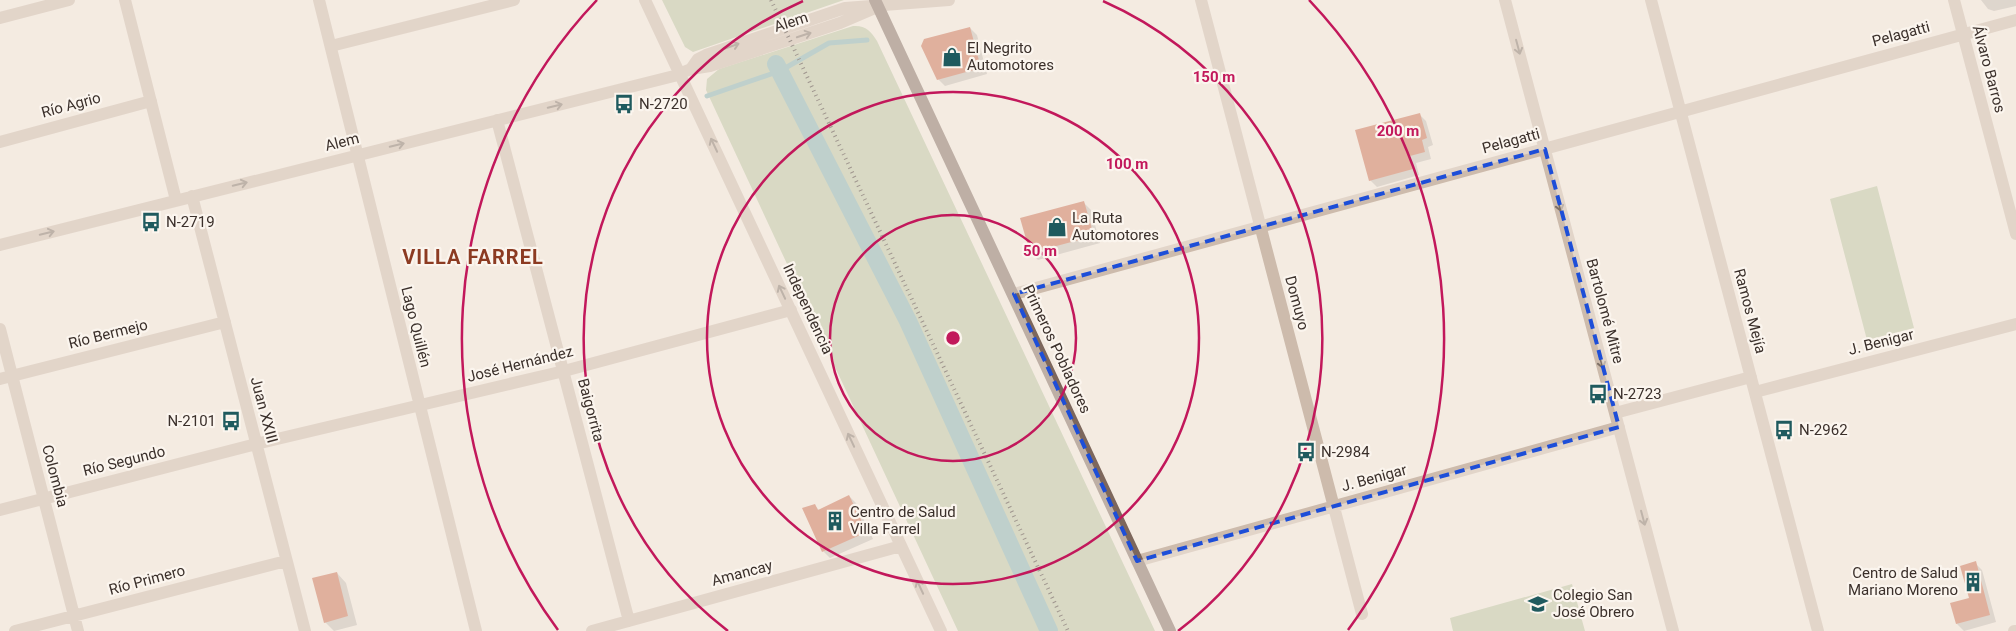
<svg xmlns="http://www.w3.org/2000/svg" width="2016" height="631" font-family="Roboto,sans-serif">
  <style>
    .green { fill: #b8c4a0 }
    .shadow { fill: #0003 }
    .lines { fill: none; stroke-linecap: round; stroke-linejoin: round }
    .stream { stroke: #7fb0b2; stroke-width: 5 }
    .canal { stroke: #7fb0b2; stroke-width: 18 }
    .building { fill: #c8694b }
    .minor { stroke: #cdbbac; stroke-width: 12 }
    .major { stroke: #7d675c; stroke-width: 12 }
    .rail { stroke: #3b302b; stroke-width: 4; stroke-dasharray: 1 4; stroke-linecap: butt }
    .oneway { stroke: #7d6f65 }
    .marked { fill: none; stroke: #1d4ed8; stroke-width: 4; stroke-dasharray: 10 6; stroke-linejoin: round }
    .ring { fill: none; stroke: #c2185b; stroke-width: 2.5 }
    .labels { text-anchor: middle; stroke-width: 4.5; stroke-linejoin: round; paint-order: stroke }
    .street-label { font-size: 15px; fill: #3b302b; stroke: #fbf5ee }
    .poi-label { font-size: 15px; fill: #3b302b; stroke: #fbf5ee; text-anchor: start }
    .district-label { font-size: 20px; font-weight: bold; letter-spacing: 1px; fill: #8c3b22; stroke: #fbf5ee }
    .centre { fill: #c2185b; stroke: #fbf5ee; stroke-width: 2.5 }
    .ring-label { font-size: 15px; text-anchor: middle; font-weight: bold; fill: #c2185b; stroke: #fbf5ee; stroke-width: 4.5; stroke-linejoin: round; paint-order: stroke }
  </style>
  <rect width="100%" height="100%" fill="#f4ebe1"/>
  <path class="green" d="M662,0H844L693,52L685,47Z
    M853,26C865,25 871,31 877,41L1155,631H958L706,90L707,79L719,69Z
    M1877,186L1914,328L1867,340L1830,199Z
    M1572,584L1585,631H1453L1450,618Z"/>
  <path class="shadow" d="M1981,0H2016V6L1994,11L1988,9Z
    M970,28L977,35L987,74L945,86L938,79Z
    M1419,114L1426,121L1433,145L1428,147L1431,159L1416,163L1419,175L1377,187L1370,180Z
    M1084,203L1091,210L1100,243L1038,260L1031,253Z
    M849,496L856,503L873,539L830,558L823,551L815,506L819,510Z
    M1975,563L1982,570L1996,622L1964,631L1957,624L1970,599Z
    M337,573L346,583L357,625L334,631L325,622Z"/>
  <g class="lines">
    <path class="stream" d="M707,96L780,71L829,43L867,40"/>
    <path class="canal" d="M776,64L908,321L1049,631"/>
  </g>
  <path class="building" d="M970,27L981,68L937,80L921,46L924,39Z
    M1420,113L1427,138L1422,140L1425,152L1410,156L1413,169L1369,181L1355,130Z
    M1084,201L1094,236L1030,253L1020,218Z
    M849,495L867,532L822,552L802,508L815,504L818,510Z
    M1976,561L1990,615L1956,624L1950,603L1969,598L1960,566Z
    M337,572L348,616L324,623L312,578Z"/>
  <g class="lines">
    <path class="minor" d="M125,0L176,200
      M319,0L476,631
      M645,0L941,631
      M1201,0L1362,614
      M1505,0L1673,631
      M1651,0L1818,631
      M1954,0L2016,234
      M0,18L69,0
      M331,46L514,0
      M691,69L710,66L840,23L875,8
      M497,120L629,621
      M0,142L151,101
      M192,196L305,631
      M0,245L674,76L691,69L698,59L706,55L845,8L949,0
      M1014,294L2016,20
      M0,329L78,631
      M0,379L225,322
      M1755,392L2016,324
      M1615,413L1751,377
      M0,510L256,444L564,371L791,310
      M1137,561L1619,427
      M15,631L286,561
      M592,631L901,546
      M2014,631H2016"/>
    <path class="major" d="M875,0L1170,631"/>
    <path class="rail" d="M771,0L1068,631"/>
  </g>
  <defs><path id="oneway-shaft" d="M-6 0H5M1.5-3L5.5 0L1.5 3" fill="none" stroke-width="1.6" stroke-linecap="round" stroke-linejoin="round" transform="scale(1.25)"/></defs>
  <g class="oneway">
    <use href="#oneway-shaft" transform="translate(804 35) rotate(-18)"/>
    <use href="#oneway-shaft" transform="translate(732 46) rotate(-19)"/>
    <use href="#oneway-shaft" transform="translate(1518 47) rotate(75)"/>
    <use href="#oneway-shaft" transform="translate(555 106) rotate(-14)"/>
    <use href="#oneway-shaft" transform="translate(397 145) rotate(-14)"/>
    <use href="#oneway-shaft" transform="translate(714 145) rotate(-115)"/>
    <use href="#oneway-shaft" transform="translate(240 184) rotate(-14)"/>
    <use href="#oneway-shaft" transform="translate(1559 204) rotate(75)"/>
    <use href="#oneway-shaft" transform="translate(47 233) rotate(-14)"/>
    <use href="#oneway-shaft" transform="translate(782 292) rotate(-115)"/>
    <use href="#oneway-shaft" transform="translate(1601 361) rotate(75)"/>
    <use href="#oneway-shaft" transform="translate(851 440) rotate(-115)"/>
    <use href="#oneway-shaft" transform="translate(1643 518) rotate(75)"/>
    <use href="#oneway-shaft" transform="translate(920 587) rotate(-115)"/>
  </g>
  <path d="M0 0H2016V631H0ZM1545,149L1619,427L1137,561L1014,294Z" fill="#f4ebe1" fill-opacity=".55" fill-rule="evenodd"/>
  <path class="marked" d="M1545,149L1619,427L1137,561L1014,294Z"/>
  <g class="ring">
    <circle cx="953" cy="338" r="123"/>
    <circle cx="953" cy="338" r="246"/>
    <path d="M728 631A369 369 0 0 1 803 1M1103 1A369 369 0 0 1 1178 631"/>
    <path d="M558 630A491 491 0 0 1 597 0M1309 0A491 491 0 0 1 1348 630"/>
  </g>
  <defs>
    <symbol id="shop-bare" viewBox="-9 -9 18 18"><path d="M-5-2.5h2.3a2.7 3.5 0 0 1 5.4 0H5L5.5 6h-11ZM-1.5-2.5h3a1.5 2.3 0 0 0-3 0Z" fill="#1f5a5e" stroke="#fbf5ee" stroke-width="2.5" paint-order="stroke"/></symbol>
    <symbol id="bus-bare" viewBox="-9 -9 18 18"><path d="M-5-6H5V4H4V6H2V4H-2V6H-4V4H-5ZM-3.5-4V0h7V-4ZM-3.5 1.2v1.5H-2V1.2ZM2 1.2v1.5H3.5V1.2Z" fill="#1f5a5e" stroke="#fbf5ee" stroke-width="2.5" paint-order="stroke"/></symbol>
    <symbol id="building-bare" viewBox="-9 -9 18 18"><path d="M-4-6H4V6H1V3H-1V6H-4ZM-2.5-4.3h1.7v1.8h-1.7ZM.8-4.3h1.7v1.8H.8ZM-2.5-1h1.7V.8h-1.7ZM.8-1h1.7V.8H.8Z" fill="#1f5a5e" stroke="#fbf5ee" stroke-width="2.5" paint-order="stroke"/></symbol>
    <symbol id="school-bare" viewBox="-9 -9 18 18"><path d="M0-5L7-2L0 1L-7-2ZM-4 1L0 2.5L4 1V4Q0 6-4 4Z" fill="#1f5a5e" stroke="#fbf5ee" stroke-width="2.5" paint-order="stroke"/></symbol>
  </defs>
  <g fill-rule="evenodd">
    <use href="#shop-bare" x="938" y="43" width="28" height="28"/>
    <use href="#bus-bare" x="610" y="90" width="28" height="28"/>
    <use href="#bus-bare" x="137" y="208" width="28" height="28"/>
    <use href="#shop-bare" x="1043" y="213" width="28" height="28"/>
    <use href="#bus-bare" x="1584" y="380" width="28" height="28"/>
    <use href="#bus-bare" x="217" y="407" width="28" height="28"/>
    <use href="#bus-bare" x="1770" y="416" width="28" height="28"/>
    <use href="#bus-bare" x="1292" y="438" width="28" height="28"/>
    <use href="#building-bare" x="821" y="507" width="28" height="28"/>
    <use href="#building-bare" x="1959" y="568" width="28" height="28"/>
    <use href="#school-bare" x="1524" y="590" width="28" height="28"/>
  </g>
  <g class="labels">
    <g class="street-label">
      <text transform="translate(791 22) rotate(-18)" y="5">Alem</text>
      <text transform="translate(1901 34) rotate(-15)" y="5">Pelagatti</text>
      <text transform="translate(1989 69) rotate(75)" y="5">Álvaro Barros</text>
      <text transform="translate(71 105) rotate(-15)" y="5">Río Agrio</text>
      <text transform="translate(1511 141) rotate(-15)" y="5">Pelagatti</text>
      <text transform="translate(342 142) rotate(-14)" y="5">Alem</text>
      <text transform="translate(1297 303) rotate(75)" y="5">Domuyo</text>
      <text transform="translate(808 309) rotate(65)" y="5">Independencia</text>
      <text transform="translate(1605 311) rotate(75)" y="5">Bartolomé Mitre</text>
      <text transform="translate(1750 311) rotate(75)" y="5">Ramos Mejía</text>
      <text transform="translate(416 327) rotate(76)" y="5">Lago Quillén</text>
      <text transform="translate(108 334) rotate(-14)" y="5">Río Bermejo</text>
      <text transform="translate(1881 342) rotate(-14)" y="5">J. Benigar</text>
      <text transform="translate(1057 349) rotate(65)" y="5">Primeros Pobladores</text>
      <text transform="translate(520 364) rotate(-14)" y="5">José Hernández</text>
      <text transform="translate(264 410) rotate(75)" y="5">Juan XXIII</text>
      <text transform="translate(591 410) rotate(75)" y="5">Baigorrita</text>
      <text transform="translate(124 461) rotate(-14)" y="5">Río Segundo</text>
      <text transform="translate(55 476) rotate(75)" y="5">Colombia</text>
      <text transform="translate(1374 478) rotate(-15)" y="5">J. Benigar</text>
      <text transform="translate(742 573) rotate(-15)" y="5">Amancay</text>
      <text transform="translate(147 580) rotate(-15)" y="5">Río Primero</text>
    </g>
    <g class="poi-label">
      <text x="967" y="53">El Negrito<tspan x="967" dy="17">Automotores</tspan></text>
      <text x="639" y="109">N-2720</text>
      <text x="1072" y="223">La Ruta<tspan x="1072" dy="17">Automotores</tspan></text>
      <text x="166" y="227">N-2719</text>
      <text x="1613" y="399">N-2723</text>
      <text x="216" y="426" text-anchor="end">N-2101</text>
      <text x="1799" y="435">N-2962</text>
      <text x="1321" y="457">N-2984</text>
      <text x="850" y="517">Centro de Salud<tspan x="850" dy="17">Villa Farrel</tspan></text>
      <text x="1958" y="578" text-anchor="end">Centro de Salud<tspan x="1958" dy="17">Mariano Moreno</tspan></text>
      <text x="1553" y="600">Colegio San<tspan x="1553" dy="17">José Obrero</tspan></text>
    </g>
    <g class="district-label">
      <text x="473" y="264">VILLA FARREL</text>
    </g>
  </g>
  <circle cx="953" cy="338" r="8" class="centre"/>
  <g class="ring-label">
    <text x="1214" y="82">150 m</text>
    <text x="1398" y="136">200 m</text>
    <text x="1127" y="169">100 m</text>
    <text x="1040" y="256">50 m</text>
  </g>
</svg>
